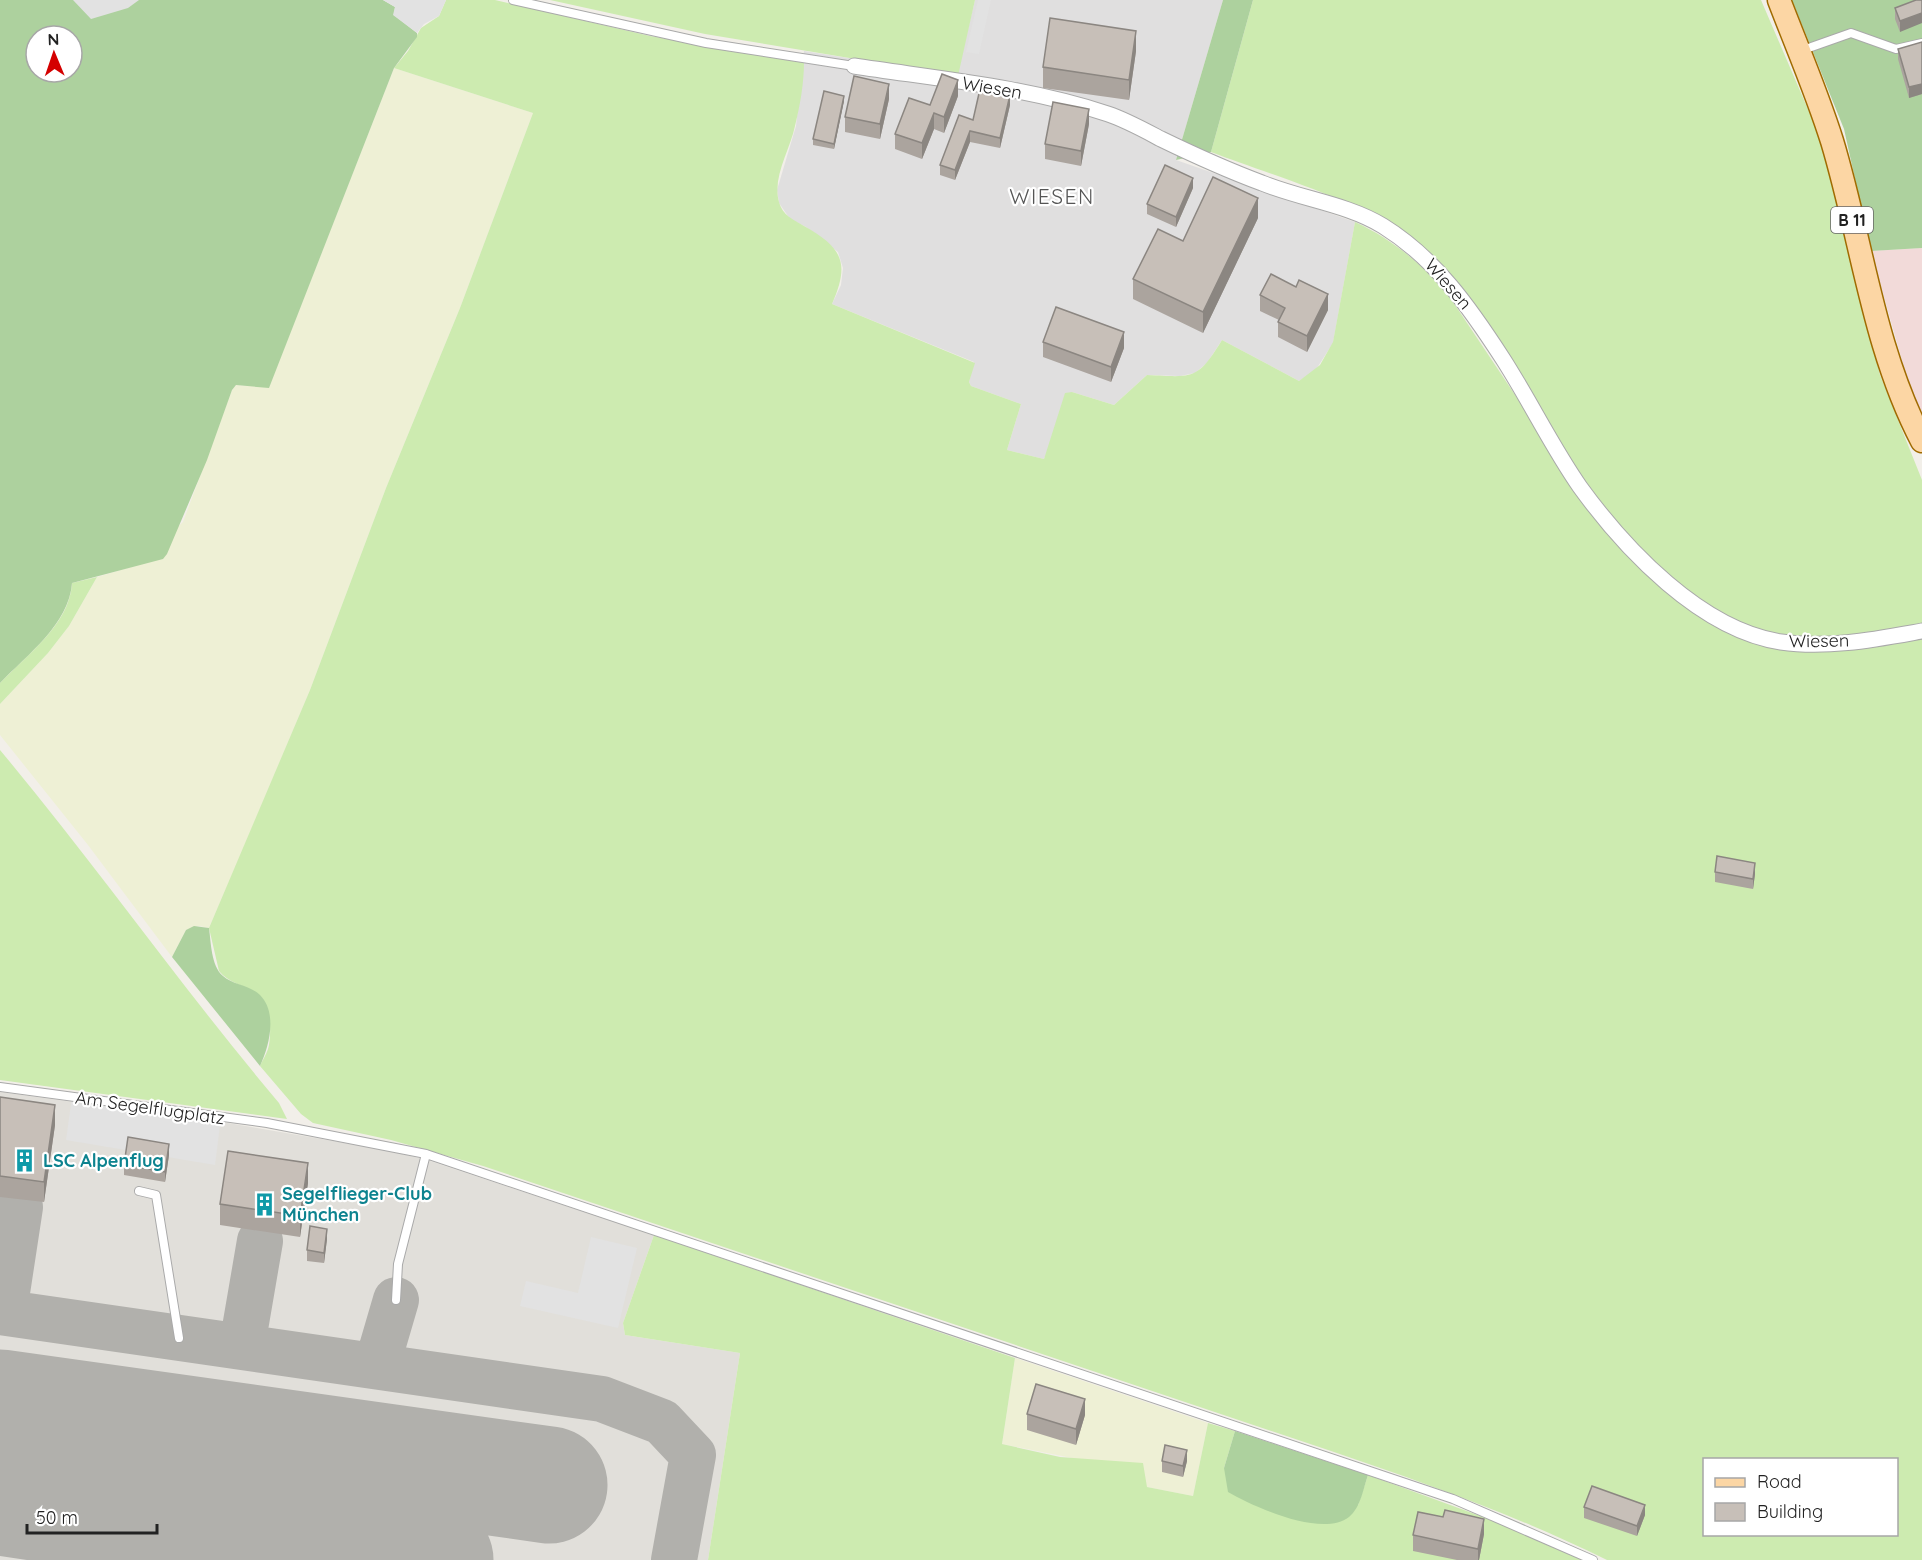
<svg xmlns="http://www.w3.org/2000/svg" width="1922" height="1560" font-family="Quicksand,sans-serif">
  <style>
    .residential { fill: #e0dfdf }
    .commercial { fill: #f2dad9 }
    .airport { fill: #e1dfda }
    .farmland { fill: #eef0d5 }
    .grass { fill: #cdebb0; fill-rule: evenodd }
    .forest { fill: #add19e; fill-rule: evenodd }
    .parking { fill: #e2e2e2 }
    .lines { fill: none; stroke-linecap: round; stroke-linejoin: round }
    .taxiway { stroke: #b1b0ac; stroke-width: 46 }
    .runway { stroke: #b1b0ac; stroke-width: 117 }
    .lane-casing { stroke: #a9a9a9; stroke-width: 10 }
    .street-casing { stroke: #a9a9a9; stroke-width: 17 }
    .primary-casing { stroke: #a06b00; stroke-width: 25 }
    .lane { stroke: #fff; stroke-width: 8 }
    .street { stroke: #fff; stroke-width: 15 }
    .primary { stroke: #fcd6a4; stroke-width: 22 }
    .wall { fill: #aba49e }
    .shaded-wall { fill: #8b8681 }
    .building { fill: #c7bfb8; stroke: #8b8681; stroke-width: 1.5 }
    .labels { text-anchor: middle; stroke-width: 4.5; stroke-linejoin: round; paint-order: stroke }
    .shield { fill: #fff; stroke: #646464; stroke-width: 1.5 }
    .shield-label { font-size: 16px; font-weight: bold; fill: #222 }
    .street-label { font-size: 18px; fill: #222; stroke: #fff }
    .culture-label { font-size: 18px; font-weight: bold; fill: #0d838f; stroke: #fff; text-anchor: start }
    .quarter-label { font-size: 21px; letter-spacing: 1.5px; fill: #555; stroke: #fff }
  </style>
  <rect width="100%" height="100%" fill="#f2efe9"/>
  <path class="residential" d="M975,0H1223L1176,160L1355,222L1333,343L1315,371L1299,381L1222,340L1207,363L1195,373L1180,376L1147,375L1114,405L1072,392L1044,459L1007,450L1021,404L971,386L969,382L974,362L832,304L841,285L843,268L838,252L806,227L790,219L779,203L777,190L796,126L804,51L957,75Z"/>
  <path class="commercial" d="M1922,248V431L1871,251Z"/>
  <path class="airport" d="M0,1092L234,1124L386,1150L427,1160L654,1235L623,1323L625,1335L740,1353L708,1560H0Z"/>
  <path class="farmland" d="M394,68L533,113L460,308L386,488L310,690L240,856L209,928L199,926L186,930L172,957L88,845L0,735V704L48,653L69,626L97,577L131,567L183,522L232,390L236,385L269,387Z
    M1015,1358L1208,1423L1193,1496L1147,1487L1082,1460L1002,1444Z"/>
  <path class="grass" d="M446,0H495L650,36L804,62C804,83 800,106 795,126C790,150 772,177 779,202C783,216 793,219 804,226C843,248 850,263 832,304L975,363L969,382L971,386L1021,404L1007,450L1044,459L1065,393L1072,392L1114,405L1147,375C1193,377 1197,381 1222,340L1299,381L1320,365L1333,342L1355,222C1390,238 1416,260 1443,287L1582,495L1617,542L1754,640L1922,637V1560H1607C1518,1516 1425,1483 1331,1451L483,1166L391,1140L313,1123L301,1114L260,1066C262,1061 266,1055 268,1049C272,1036 271,1004 259,995C246,985 229,984 219,971L209,928L310,690L386,488L460,308L533,113L394,68L408,51L421,28L439,16ZM1704,1460H1896V1534H1704Z
    M550,0H975L958,76L705,34Z
    M1253,0H1761L1822,142L1880,375L1922,480V625C1869,634 1811,646 1758,630C1646,596 1570,458 1511,366C1486,327 1462,283 1427,251C1380,206 1273,176 1211,152Z
    M97,577L69,626L48,653L0,704V683C26,656 70,624 72,583Z
    M0,750C96,865 182,988 279,1103L287,1119L0,1080Z
    M654,1235L1015,1358L1002,1444L1060,1457L1143,1463L1147,1487L1193,1496L1208,1423L1235,1431L1224,1468L1358,1505L1368,1475L1486,1518L1582,1560H708L740,1353L625,1335L623,1323Z"/>
  <path class="forest" d="M0,0H383L395,7L394,15L417,33V37L394,68L269,388L236,385L232,390L207,460L167,554L163,559L72,583C69,624 27,655 0,683ZM36,36H72V72H36Z
    M1223,0H1253L1211,152L1176,160Z
    M1792,0H1922V248L1871,251L1844,129Z
    M194,926L209,928C211,942 211,966 223,976C233,985 250,985 260,995C278,1013 269,1047 260,1066L172,957L186,930Z
    M1235,1431L1368,1475C1363,1489 1361,1507 1349,1517C1322,1538 1254,1507 1228,1492L1224,1468Z"/>
  <path class="parking" d="M73,0H139L128,8L91,19Z
    M383,0H446L439,16L424,24L417,33L393,15L395,7Z
    M978,0H991L979,54L966,52Z
    M72,1097L221,1117L215,1165L66,1140Z
    M591,1237L637,1248L618,1328L520,1306L526,1281L578,1293Z"/>
  <g class="lines">
    <path class="taxiway" d="M0,1312L602,1399L662,1422L693,1455L674,1560
      M4,1312L20,1207
      M242,1346L260,1241
      M377,1365L396,1300"/>
    <path class="runway" d="M0,1408L549,1485
      M0,1497L435,1560"/>
    <defs>
      <path id="lane" d="M513,0L706,43L854,66
        M1800,51L1851,33L1896,49L1922,43
        M0,1087L267,1123L426,1154L1453,1499L1593,1560
        M139,1191L156,1195L179,1338
        M396,1300L398,1264L426,1154"/>
      <path id="street" d="M854,66C939,79 1027,87 1108,114C1126,120 1144,130 1161,139C1194,155 1227,170 1262,183C1301,199 1347,204 1383,226C1436,259 1470,308 1503,359C1530,401 1552,447 1580,487C1625,549 1701,630 1781,642C1827,649 1877,639 1922,631"/>
      <path id="primary" d="M1779,0C1797,47 1817,93 1832,141C1862,240 1873,348 1922,441"/>
    </defs>
    <use href="#lane" class="lane-casing"/>
    <use href="#street" class="street-casing"/>
    <use href="#primary" class="primary-casing"/>
    <use href="#lane" class="lane"/>
    <use href="#street" class="street"/>
    <use href="#primary" class="primary"/>
  </g>
  <path class="wall" d="M1916,0L1900,32L1895,19V8Z
    M1922,42V94L1909,98L1898,59V49Z
    M1136,51L1129,100L1043,88V67Z
    M958,96L944,133L934,129L922,159L895,149V134L930,105Z
    M889,99L880,139L845,132V117Z
    M844,101L834,149L813,145V139Z
    M1010,105L1000,148L970,142L955,180L940,175V165L973,120Z
    M1089,124L1081,166L1045,159V144Z
    M1193,188L1176,227L1147,214V204Z
    M1258,218L1203,333L1133,299V279L1183,241Z
    M1260,295L1328,310L1307,352L1278,337V322L1279,320L1260,311Z
    M1043,342L1124,348L1111,382L1043,357Z
    M1715,872L1755,874L1753,889L1715,882Z
    M0,1097L55,1125L44,1202L0,1197Z
    M169,1155L165,1182L124,1175V1165Z
    M308,1183L300,1237L220,1225V1204Z
    M327,1239L324,1263L307,1261V1250Z
    M1027,1414L1085,1415L1076,1445L1027,1430Z
    M1162,1461H1187L1183,1477L1162,1472Z
    M1584,1507L1645,1515L1637,1536L1584,1518Z
    M1443,1517L1484,1534L1479,1560H1457L1413,1551V1535Z"/>
  <path class="shaded-wall" d="M1922,13V23L1900,32V21Z
    M1136,31V51L1129,100V80Z
    M958,80V96L944,133V117Z
    M889,84V99L880,139V124Z
    M1922,84V94L1909,98V87Z
    M1010,95V105L1000,148V138Z
    M844,96V101L834,149V144Z
    M1089,109V124L1081,166V151Z
    M934,113V129L922,159V143Z
    M970,131V142L955,180V170Z
    M1193,178V188L1176,227V217Z
    M1258,198V218L1203,333V312Z
    M1328,294V310L1307,352V336Z
    M1124,332V348L1111,382V367Z
    M1755,863V874L1753,889V879Z
    M55,1105V1125L44,1202V1182Z
    M169,1144V1155L165,1182V1172Z
    M308,1163V1183L300,1237V1216Z
    M327,1229V1239L324,1263V1253Z
    M1085,1399V1415L1076,1445V1429Z
    M1187,1450V1461L1183,1477V1466Z
    M1645,1505V1515L1637,1536V1526Z
    M1484,1519V1534L1479,1560H1478V1549Z"/>
  <path class="building" d="M1916,0H1922V13L1900,21L1895,8Z
    M1050,18L1136,31L1129,80L1043,67Z
    M1922,42V84L1909,87L1898,49Z
    M942,74L958,80L944,117L934,113L922,143L895,134L909,98L930,105Z
    M854,76L889,84L880,124L845,117Z
    M980,89L1010,95L1000,138L970,131L955,170L940,165L959,115L973,120Z
    M824,91L844,96L834,144L813,139Z
    M1053,102L1089,109L1081,151L1045,144Z
    M1165,165L1193,178L1176,217L1147,204Z
    M1213,177L1258,198L1203,312L1133,279L1158,229L1183,241Z
    M1271,274L1296,287L1299,280L1328,294L1307,336L1278,322L1285,308L1260,295Z
    M1056,307L1124,332L1111,367L1043,342Z
    M1717,856L1755,863L1753,879L1715,872Z
    M0,1097L55,1105L44,1182L0,1176Z
    M128,1137L169,1144L165,1172L124,1165Z
    M228,1151L308,1163L300,1216L220,1204Z
    M310,1226L327,1229L324,1253L307,1250Z
    M1036,1384L1085,1399L1076,1429L1027,1414Z
    M1165,1445L1187,1450L1183,1466L1162,1461Z
    M1592,1486L1645,1505L1637,1526L1584,1507Z
    M1445,1510L1484,1519L1478,1549L1413,1535L1418,1512L1443,1517Z"/>
  <defs>
    <symbol id="building-bare" viewBox="-9 -9 18 18"><path d="M-4-6H4V6H1V3H-1V6H-4ZM-2.5-4.3h1.7v1.8h-1.7ZM.8-4.3h1.7v1.8H.8ZM-2.5-1h1.7V.8h-1.7ZM.8-1h1.7V.8H.8Z" fill="#0f9aa8" stroke="#fff" stroke-width="2.5" paint-order="stroke"/></symbol>
  </defs>
  <g fill-rule="evenodd">
    <use href="#building-bare" x="8" y="1144" width="33" height="33"/>
    <use href="#building-bare" x="248" y="1188" width="33" height="33"/>
  </g>
  <g class="labels">
    <rect class="shield" x="1831" y="207" width="42" height="26" rx="4.5"/>
    <g class="shield-label">
      <text x="1852" y="226">B 11</text>
    </g>
    <g class="street-label">
      <text transform="translate(992 88) rotate(10)" y="6">Wiesen</text>
      <text transform="translate(1448 284) rotate(49)" y="6">Wiesen</text>
      <text transform="translate(1819 641) rotate(-1)" y="6">Wiesen</text>
      <text transform="translate(150 1108) rotate(8)" y="6">Am Segelflugplatz</text>
    </g>
    <g class="culture-label">
      <text x="43" y="1167">LSC Alpenflug</text>
      <text x="282" y="1200">Segelflieger-Club<tspan x="282" dy="21">München</tspan></text>
    </g>
    <g class="quarter-label">
      <text x="1052" y="204">WIESEN</text>
    </g>
  </g>
  <rect x="1703" y="1458" width="195" height="78" fill="#ffffff" stroke="#a7a7a7" stroke-width="1.5"/>
  <rect x="1715" y="1478" width="30" height="9" fill="#fcd6a4" stroke="#a7a7a7" stroke-width="1.5"/>
  <text x="1757" y="1488" font-size="18" fill="#222222">Road</text>
  <rect x="1715" y="1503" width="30" height="18" fill="#c7bfb8" stroke="#a7a7a7" stroke-width="1.5"/>
  <text x="1757" y="1518" font-size="18" fill="#222222">Building</text>
  <g transform="translate(54 54) rotate(358)"><circle r="28" fill="#ffffff" stroke="#a7a7a7" stroke-width="1.5"/>
  <path d="M0-4.5L10 22L0 15L-10 22Z" fill="#d40000"/>
  <text y="-9" font-size="16" font-weight="bold" text-anchor="middle" fill="#222222">N</text>
  </g>
  <path d="M27 1524v9h130v-9" fill="none" stroke="#222222" stroke-width="3"/>
  <text x="36" y="1524" font-size="18" fill="#222222" stroke="#ffffff" stroke-width="4.5" paint-order="stroke">50 m</text>
</svg>
